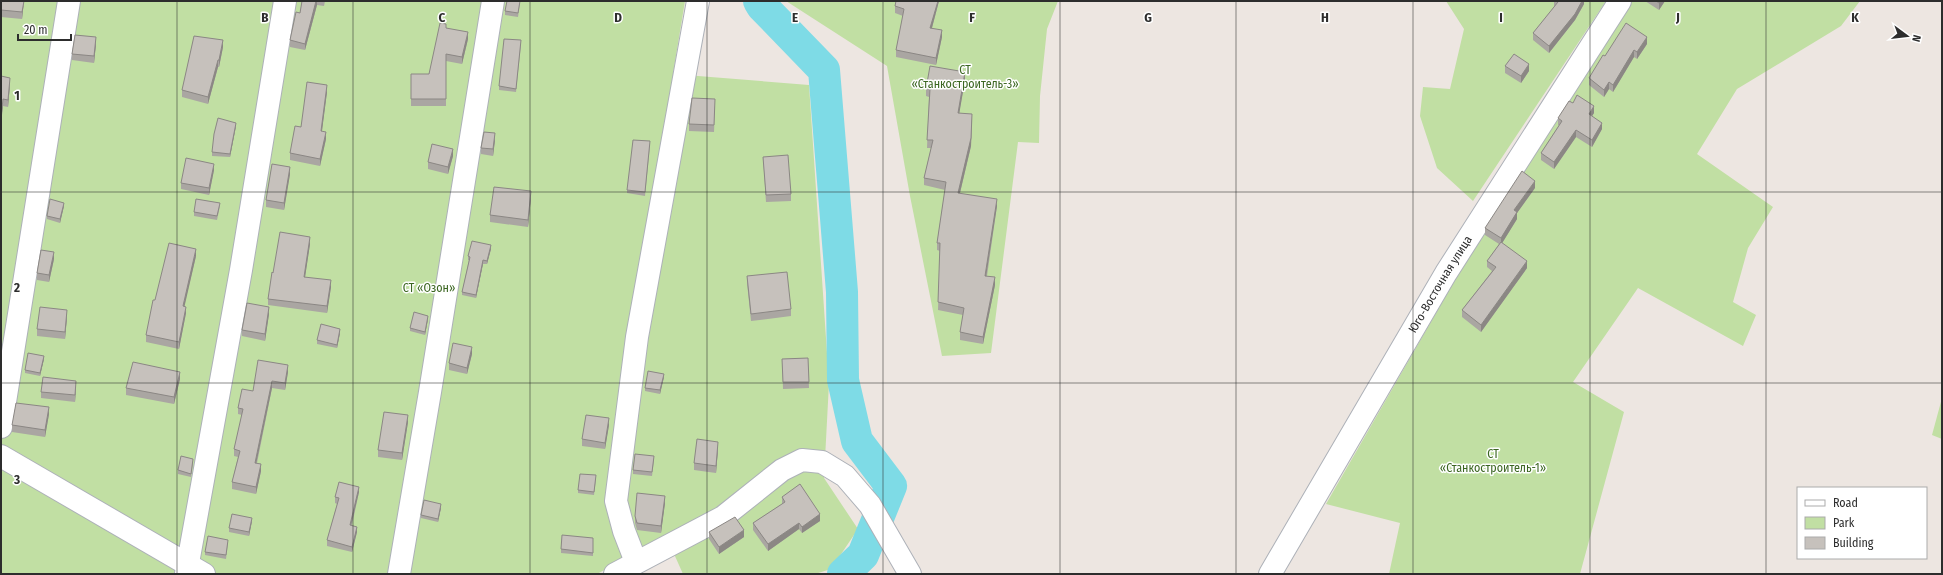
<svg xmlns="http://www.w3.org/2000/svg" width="1943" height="575" font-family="'Fira Sans Condensed',sans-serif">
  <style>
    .green { fill: #c1dfa3 }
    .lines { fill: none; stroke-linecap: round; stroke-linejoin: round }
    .river { stroke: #7edbe6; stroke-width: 32 }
    .minor-casing { stroke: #adb1b8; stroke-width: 24 }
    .minor { stroke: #fff; stroke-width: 22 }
    .wall { fill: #aaa6a2 }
    .shaded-wall { fill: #8b8784 }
    .building { fill: #c6c1bc; stroke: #8b8784 }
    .grid { fill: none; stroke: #2d2d2d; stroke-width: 1; stroke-opacity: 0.55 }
    .labels { text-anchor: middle; stroke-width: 3; stroke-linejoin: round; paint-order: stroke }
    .park-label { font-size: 12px; fill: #3b6621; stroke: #fff }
    .street-label { font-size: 12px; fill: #2d2d2d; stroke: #fff }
    .grid-label { font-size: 13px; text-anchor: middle; font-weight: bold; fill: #2d2d2d; stroke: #fff; stroke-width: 3; stroke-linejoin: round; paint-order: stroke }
  </style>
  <rect width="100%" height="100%" fill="#ede6e1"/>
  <path class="green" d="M1,1H685L673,74L809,85L829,383L824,478L858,529L831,569L815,574H683L666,536L597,574H1Z
    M786,1H1058L1047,29L1040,96L1039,143L1018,142L991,353L942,356L910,196L887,66Z
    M1446,1H1606L1473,201L1437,168L1420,116L1423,87L1450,89L1464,29Z
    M1630,1H1860L1841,26L1737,89L1697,154L1773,207L1748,248L1733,302L1756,315L1743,346L1638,288L1573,382L1624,412L1580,574H1389L1400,523L1326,504L1459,273Z
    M1942,398V439L1932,435Z"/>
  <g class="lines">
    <path class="river" d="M759,1L762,6L824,70L842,292L843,380L857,441L891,486L863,555L843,574"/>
    <defs>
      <g id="minor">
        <path d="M1,427L69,1"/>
        <path d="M1,456L204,574"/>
        <path d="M636,562L624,531L616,501L637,337L698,1"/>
        <path d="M186,574L241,270L285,1"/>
        <path d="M399,574L430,392L493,1"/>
        <path d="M615,574L723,517L782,470L802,460L822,462L845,476L870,505L910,574"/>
        <path id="s1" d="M1270,574L1446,273L1620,1"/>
      </g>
    </defs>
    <use href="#minor" class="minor-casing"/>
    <use href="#minor" class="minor"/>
  </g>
  <path class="wall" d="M1,1H24L22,19L1,17Z
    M302,1H325L324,6L317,5L305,50L290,47V40L300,13Z
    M939,1L932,28L942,37L936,65L896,57V50L903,16L895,13V6Z
    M1554,1H1584V4L1575,20L1549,53L1533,40V33L1554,7Z
    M1645,1H1665L1659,10Z
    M520,3L518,17L505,15V11Z
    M446,28L468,39L462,64L446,61V106H411V74H429Z
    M96,44L94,63L72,60V54Z
    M521,44L516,92L499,90V86Z
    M1647,44L1637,59L1634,57L1613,92L1609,89L1604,97L1589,85V78L1605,56Z
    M223,47L219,67H218L208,104L182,97V90Z
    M1505,66L1529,71L1521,83L1505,73Z
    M1,76L10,84L8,107L3,106Z
    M965,80L959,113L972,121L971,146L960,193L997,206L987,276L995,285L983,344L960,340V332L963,315L938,310L940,251L937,250V243L945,190L924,185V178L931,148H927L929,97L926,96V89Z
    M327,92L322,131L326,139L320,166L290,160V153L301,127Z
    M715,106L714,132L689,131V124Z
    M1594,113L1592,116L1602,129L1592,147L1576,137L1554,169L1541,160V153L1559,125H1558V118Z
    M236,126L230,157L212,156V152Z
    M495,140L493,156L481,154V148Z
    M650,145L645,196L627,193V190Z
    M453,156L448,174L428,169V162Z
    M763,157L791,194V201L766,202Z
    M214,170L209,195L181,189V183Z
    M290,174L284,210L266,207V200Z
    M1535,188L1517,213V219L1502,243L1527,268L1481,332L1462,317V310L1492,271L1487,267V261L1499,244L1485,235V228Z
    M531,198L528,227L490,222V215Z
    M64,206L60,223L47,219V216Z
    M220,206L217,220L194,216V212Z
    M310,244L305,277L331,287L327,313L268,305V299L273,273Z
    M491,249L487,264H483L476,298L462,295V292L469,260H468V256Z
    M196,256L184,306L186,313L179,349L146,342V335L155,300Z
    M54,259L49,282L37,280V273Z
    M747,276L791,309V316L751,321L747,283Z
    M269,314L265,341L242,336V330Z
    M67,317L65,339L37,336V329Z
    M428,319L425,335L410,331V328Z
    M340,333L337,348L317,344V340Z
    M472,354L467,374L449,370V363Z
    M808,358L809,388L783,389L782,359Z
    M44,359L40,376L25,373V370Z
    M288,372L285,390L272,388L257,463L261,471L256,494L232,489V482L238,457L234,456V449L242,415L238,414V408L253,391Z
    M664,377L660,394L645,391V388Z
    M180,379L174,404L126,395V388Z
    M76,388L75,402L41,398V392Z
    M49,414L45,437L12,432V425Z
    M408,422L402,460L378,457V450Z
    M609,425L605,449L582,446V439Z
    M718,449L716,473L694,470V463Z
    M654,460L652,476L633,474V470Z
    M193,463L191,477L178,474V470Z
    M596,479L594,495L578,493V490Z
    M359,492L352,525L357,532L352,552L327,546V540L337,504L335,503V497Z
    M782,497L820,521L802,533L799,529L768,551L753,530V523L782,504Z
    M665,503L661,533L637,530L635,523V516Z
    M441,508L438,522L421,518V515Z
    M252,521L249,536L229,532V528Z
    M709,532L744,537L719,554L709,539Z
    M593,538V556L561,553V549Z
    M228,543L226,559L205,555V552Z"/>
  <path class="shaded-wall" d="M24,1L22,19V12Z
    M316,1H317V5L305,50V44Z
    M938,1H939L930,35V28Z
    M1582,1H1584V4L1575,20L1549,53V46Z
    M1661,1H1665L1659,10V3Z
    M942,30V37L936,65V58Z
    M468,32V39L462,64V57Z
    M96,37V44L94,63V56Z
    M1647,37V44L1637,59V52Z
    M223,40V47L219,67V60Z
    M1634,50V57L1613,92V85Z
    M218,60V67L208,104V97Z
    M1529,64V71L1521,83V76Z
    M965,72V80L958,121V113Z
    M10,78V84L8,107V100Z
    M1609,82V89L1604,97V90Z
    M327,85V92L321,138V131Z
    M3,99V106L1,124V117Z
    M1594,106V113L1589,121V114Z
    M972,114L971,146L958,201V193Z
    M236,123V126L230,157V154Z
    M1602,123V129L1592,147V140Z
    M1576,130V137L1554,169V162Z
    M326,132V139L320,166V159Z
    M495,133V140L493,156V149Z
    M453,149V156L448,174V167Z
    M214,164V170L209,195V188Z
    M290,167V174L284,210V203Z
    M1535,181V188L1517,213V219L1501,245V238L1514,210Z
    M531,191V198L528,227V220Z
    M997,199V206L985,283V276Z
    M64,203V206L60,223V219Z
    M310,237V244L304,284V277Z
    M491,245V249L487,264V261Z
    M196,249V256L183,313V306Z
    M54,252V259L49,282V275Z
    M483,260V264L476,298V295Z
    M1527,261V268L1481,332V325Z
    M995,277V285L983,344V337Z
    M331,280V287L327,313V306Z
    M186,307V313L179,349V342Z
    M269,307V314L265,341V334Z
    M67,310V317L65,339V332Z
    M428,316V319L425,335V332Z
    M340,329V333L337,348V345Z
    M472,347V354L467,374V368Z
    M44,356V359L40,376V373Z
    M288,365V372L285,390V383Z
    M180,372V379L174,404V397Z
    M664,374V377L660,394V390Z
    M76,381V388L75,402V395Z
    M272,381V388L255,469V463Z
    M49,407V414L45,437V430Z
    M408,415V422L402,460V453Z
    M609,418V425L605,449V443Z
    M718,442V449L716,473V466Z
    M261,464V471L256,494V487Z
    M359,487V492L350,530V525Z
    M665,496V503L661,533V526Z
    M441,504V508L438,522V519Z
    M820,514V521L802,533V527Z
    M252,518V521L249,536V532Z
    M799,523V529L768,551V544Z
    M357,527V532L352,552V547Z
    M744,530V537L719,554V547Z"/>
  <path class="building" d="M1,1H24L22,12L1,10Z
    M302,1H316L305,44L290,40L296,12L300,13Z
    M507,1H520L518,13L505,11Z
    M896,1H938L930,28L942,30L936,58L896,50L904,9L895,6Z
    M1556,1H1582L1575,14L1549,46L1533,33L1558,2Z
    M1656,1H1661L1659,3Z
    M440,23L446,24V28L468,32L462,57L446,54V99H411V74H429Z
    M1626,23L1647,37L1637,52L1634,50L1613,85L1609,82L1604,90L1589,78L1603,55L1605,56Z
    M75,35L96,37L94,56L72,54Z
    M194,36L223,40L219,60H218L208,97L182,90Z
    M504,39L521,40L516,89L499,86Z
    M1514,54L1529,64L1521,76L1505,66Z
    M930,66L965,72L958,113L972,114L971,138L958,193L997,199L985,276L995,277L983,337L960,332L964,308L938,302L940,243H937L946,182L924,178L933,140H927L930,89H926Z
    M1,76L10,78L8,100L3,99L1,117Z
    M307,82L327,85L321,131L326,132L320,159L290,153L295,126L301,127Z
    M1577,95L1594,106L1589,114L1602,123L1592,140L1576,130L1554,162L1541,153L1562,121L1558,118L1569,101L1573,103Z
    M692,98L715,99L714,125L689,124Z
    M218,118L236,123L230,154L212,152L214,134Z
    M484,132L495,133L493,149L481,148Z
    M633,140L650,141L645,192L627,190Z
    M432,144L453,149L448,167L428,162Z
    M788,155L791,194L766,195L763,157Z
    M186,158L214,164L209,188L181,183Z
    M272,164L290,167L284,203L266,200Z
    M1522,171L1535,181L1514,210L1517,212L1501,238L1485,228Z
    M494,187L531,191L528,220L490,215Z
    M50,199L64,203L60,219L47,216Z
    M196,199L220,203L217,216L194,212Z
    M280,232L310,237L304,277L331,280L327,306L268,299L272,272L273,273Z
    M472,241L491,245L487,261L483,260L476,295L462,292L470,257L468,256Z
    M1501,242L1527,261L1481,325L1462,310L1496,267L1487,261Z
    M169,243L196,249L183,306L186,307L179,342L146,335L153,300H155Z
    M41,250L54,252L49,275L37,273Z
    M787,272L791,309L751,314L747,276Z
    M247,303L269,307L265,334L242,330Z
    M40,307L67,310L65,332L37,329Z
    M414,312L428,316L425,332L410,328Z
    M321,324L340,329L337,345L317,340Z
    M453,343L472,347L467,368L449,363Z
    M28,353L44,356L40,373L25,370Z
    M808,358L809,382H783L782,359Z
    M258,360L288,365L285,383L272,381L255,463L261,464L256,487L232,482L240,451L234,449L243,409L238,408L242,389L253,391Z
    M133,362L180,372L174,397L126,388Z
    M648,371L664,374L660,390L645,388Z
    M43,377L76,381L75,395L41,392Z
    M16,403L49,407L45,430L12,425Z
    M384,412L408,415L402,453L378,450Z
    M586,415L609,418L605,443L582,439Z
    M697,439L718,442L716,466L694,463Z
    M635,454L654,456L652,472L633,470Z
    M181,456L193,459L191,474L178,470Z
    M580,474L596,475L594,492L578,490Z
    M339,482L359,487L350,525L357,527L352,547L327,540L339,498L335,497Z
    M800,484L820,514L802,527L799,523L768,544L753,523L785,502L782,497Z
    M637,493L665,496L661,526L637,523L635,516Z
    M424,500L441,504L438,519L421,515Z
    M232,514L252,518L249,532L229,528Z
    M735,517L744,530L719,547L709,532Z
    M562,535L593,538V553L561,549Z
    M208,536L228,540L226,555L205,552Z"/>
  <path class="grid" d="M177,1V574M353,1V574M530,1V574M707,1V574M883,1V574M1060,1V574M1236,1V574M1413,1V574M1590,1V574M1766,1V574M1,192H1942M1,383H1942"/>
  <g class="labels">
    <g class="park-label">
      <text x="965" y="74">СТ<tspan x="965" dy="14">«Станкостроитель-3»</tspan></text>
      <text x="429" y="292">СТ «Озон»</text>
      <text x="1493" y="458">СТ<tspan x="1493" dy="14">«Станкостроитель-1»</tspan></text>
    </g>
    <g class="street-label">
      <text dy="4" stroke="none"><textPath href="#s1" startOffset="336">Юго-Восточная улица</textPath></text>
    </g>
  </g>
  <g class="grid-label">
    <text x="265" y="22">B</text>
    <text x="442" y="22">C</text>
    <text x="618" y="22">D</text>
    <text x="795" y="22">E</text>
    <text x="972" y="22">F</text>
    <text x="1148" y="22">G</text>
    <text x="1325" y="22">H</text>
    <text x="1501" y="22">I</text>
    <text x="1678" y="22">J</text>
    <text x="1855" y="22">K</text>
    <text x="17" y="100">1</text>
    <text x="17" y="292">2</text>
    <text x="17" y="484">3</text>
  </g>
  <rect width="1943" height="575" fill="none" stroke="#2d2d2d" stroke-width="4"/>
  <rect x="1797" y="487" width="130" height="72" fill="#ffffff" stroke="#ababab"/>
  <rect x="1805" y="500" width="20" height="6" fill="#ffffff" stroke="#ababab"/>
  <text x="1833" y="507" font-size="12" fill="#2d2d2d">Road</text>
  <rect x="1805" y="517" width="20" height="12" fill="#c1dfa3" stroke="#ababab"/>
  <text x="1833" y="527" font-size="12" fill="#2d2d2d">Park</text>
  <rect x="1805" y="537" width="20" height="12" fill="#c6c1bc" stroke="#ababab"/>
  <text x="1833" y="547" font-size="12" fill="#2d2d2d">Building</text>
  <g transform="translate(1907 36) rotate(105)" stroke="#ffffff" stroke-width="3" paint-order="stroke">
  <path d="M0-3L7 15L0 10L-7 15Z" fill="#2d2d2d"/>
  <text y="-6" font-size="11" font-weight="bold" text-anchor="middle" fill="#2d2d2d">N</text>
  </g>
  <path d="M18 34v6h53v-6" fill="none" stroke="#2d2d2d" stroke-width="2"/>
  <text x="24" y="34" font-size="12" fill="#2d2d2d" stroke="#ffffff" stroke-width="3" paint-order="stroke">20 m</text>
</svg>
